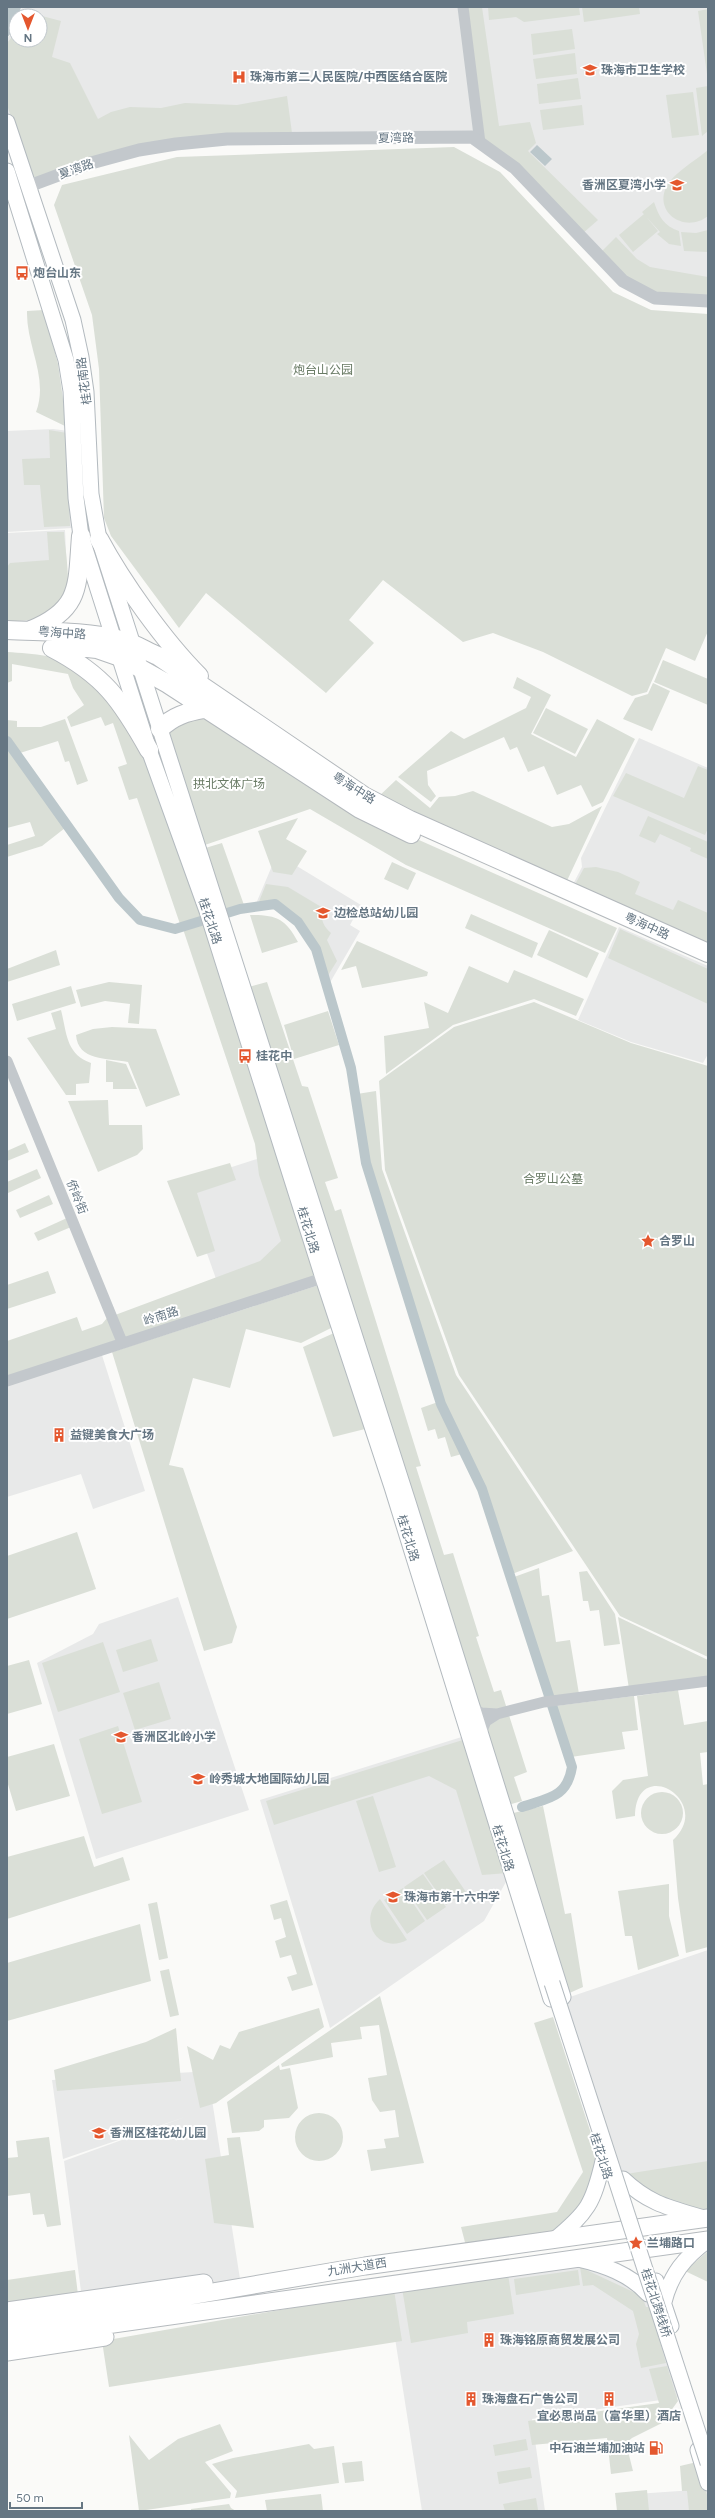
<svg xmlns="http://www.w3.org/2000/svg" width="715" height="2518" font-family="Figtree,'Noto Sans SC',sans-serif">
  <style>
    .built { fill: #e8e9e9 }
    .green { fill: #dadfd7 }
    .water { fill: #bbc7cb }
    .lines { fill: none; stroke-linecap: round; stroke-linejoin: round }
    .canal { stroke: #bbc7cb; stroke-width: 10 }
    .secondary-casing { stroke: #b3babf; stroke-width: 17 }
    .primary-casing { stroke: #b5babe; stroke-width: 19 }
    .trunk-casing { stroke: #b4b9bd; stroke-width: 20 }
    .minor { stroke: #c3c8cc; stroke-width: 11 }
    .tertiary { stroke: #c3c8cc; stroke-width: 13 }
    .secondary { stroke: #fff; stroke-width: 15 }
    .primary { stroke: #fff; stroke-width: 17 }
    .trunk { stroke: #fff; stroke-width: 18 }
    .secondary-bridge-casing { stroke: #b3babf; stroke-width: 17; stroke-linecap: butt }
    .secondary-bridge { stroke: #fff; stroke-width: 15 }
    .labels { text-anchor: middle; stroke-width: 4; stroke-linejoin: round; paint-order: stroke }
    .poi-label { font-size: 12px; font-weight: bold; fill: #657683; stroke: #fff; text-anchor: start }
    .street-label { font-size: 12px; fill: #657683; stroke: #fff }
    .park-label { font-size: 12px; fill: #687a64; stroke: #fff }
  </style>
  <rect width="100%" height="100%" fill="#fafaf8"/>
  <path class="built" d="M22,7H462L479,142H176L32,184L7,113V39L16,26V40H40V16H19Z
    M463,7H708V300L655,297L480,143Z
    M53,429L69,431L72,528L7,532V431Z
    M65,530L68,594L42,619L24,623H7V533Z
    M639,738L708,768V952L570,890L582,867L581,858Z
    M277,854L361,905L350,925L360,931L328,986L317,949L299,921L275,903L255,906Z
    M619,927L708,966V1054L703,1063L631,1042L578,1020Z
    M282,1151L321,1277L226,1307L182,1183Z
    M101,1352L145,1491L93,1509L81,1474L7,1497V1384Z
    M178,1597L249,1810L96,1859L37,1663L93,1634L99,1624Z
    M468,1735L511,1873L484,1921L330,2028L260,1800Z
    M708,1950V2217L624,2179L564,1999Z
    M194,2072L210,2087L240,2279L82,2299L64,2161L185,2117L63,2159L52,2080Z
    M578,2260L648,2294L681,2397L532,2419L545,2511H422L387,2287Z
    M708,2489V2511H624L622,2495Z"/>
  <path class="green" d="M466,7H482L499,126L530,122L536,143L528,151L598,220L582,234L482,140Z
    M488,7H579L580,15L524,22L516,17L489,20Z
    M582,7H639L640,14L584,22Z
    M708,9V81L698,11Z
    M23,11L61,21L52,57L70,63L98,119L111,112L130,107L161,108L185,103L237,105L287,96L292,133L228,134L33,181L7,105V43L16,32V40H40V16H22Z
    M572,29L575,49L533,55L531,34Z
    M575,53L577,74L536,79L533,59Z
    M578,78L581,99L539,104L537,84Z
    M708,86V131L702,136L696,88Z
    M693,92L699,135L672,138L666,95Z
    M582,105L584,125L543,130L540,110Z
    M454,147L500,172L613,292L651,310L708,314V631L695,661L666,648L647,692L632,696L543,652L493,633L463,642L383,580L349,620L374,643L326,693L206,593L179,628L111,536L104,518L99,369L92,315L54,205L62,185L177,157Z
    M708,150V216C687,233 656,215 665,190C671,174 695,161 708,150Z
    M654,202C659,217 664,226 679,231L681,246L669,244L657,234L660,232L642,212Z
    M644,214L658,231L633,252L619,235Z
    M708,230V252L684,251L681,232L696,233Z
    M616,237L637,259L650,267L708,277V298L650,293L625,279L601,252Z
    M44,310L58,364L67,427L36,412C49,378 26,346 27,311Z
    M49,430L67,433L70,526L44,527L40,485H24L22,459L50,458Z
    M47,532H64C65,549 70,576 67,593C62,618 26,622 7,621V567L10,563L49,560Z
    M7,652C34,654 60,655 83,669L146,752L205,916L180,924L137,798L129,800L118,767L127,764L113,723L105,726L101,717L71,727L67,717L84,705L73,688L68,674L12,664V681L7,683Z
    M663,660L708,679V705L654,682Z
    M517,677L551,695L531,734L576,757L597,719L635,739L603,802L592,807L581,785L557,795L544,766L528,772L517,747L510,750L504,737L427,771L428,785L436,796L431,802L398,777L451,731L464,739L526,708L531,697L513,688Z
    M653,683L670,691L652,731L623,719L635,698L648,694Z
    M546,708L588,729L575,754L533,733Z
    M204,710L401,832L617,928L605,953L406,865L310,809L199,847L162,729Z
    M65,719L88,781L77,785L69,761L65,762L58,741L20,753L7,735V720L17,721V727H41Z
    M7,748L65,828L42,846L7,857V845L35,836L30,822L7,828Z
    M698,766L708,770V828L705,835L613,796L626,773L684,798Z
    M396,780L430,808L439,797L455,796L473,791L552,827L569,824L602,806L565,885L377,798Z
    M648,816L708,842V859L690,851L691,848L660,834L655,843L639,836Z
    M298,818L286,839L307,851L292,875L273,872L258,831Z
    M222,843L244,905L222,911L202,849Z
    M392,862L416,873L408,890L384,879Z
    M596,867L618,872L640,882L635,894L673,910L678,900L708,913V950L572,890L584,868Z
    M266,884L288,887L323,908C320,919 323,926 331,933L327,940L337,961L327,977C315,939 308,926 276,901L258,904Z
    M471,914L538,943L532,958L465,928Z
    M250,915C276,915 285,918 298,942L262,953Z
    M207,922L319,1276L7,1379V1341L77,1317L82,1331L102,1324L107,1318L260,1261L281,1241L259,1175L255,1144L183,929Z
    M620,929L708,969V1004L608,958Z
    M549,930L599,953L587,978L537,955Z
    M357,941L428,972L427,976L362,988L356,966L341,970Z
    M56,950L60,965L7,982V969Z
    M469,966L508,983L514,970L584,999L576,1016L534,999L453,1025L386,1074L384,1036L429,1028L424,1002L448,1013Z
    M109,982L142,985L139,1024L128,1023L130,1004L105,1001L81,1007L76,990Z
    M267,982L302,1086L308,1087L338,1178L325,1182L335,1211L341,1209L421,1466L416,1467L444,1555L453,1553L479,1636L476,1637L494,1692L501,1690L527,1772L514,1777L522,1801L505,1806L245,988Z
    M71,986L76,1003L17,1021L12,1004Z
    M534,1002L631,1043L708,1066V1657L620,1616L459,1375L385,1170L379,1081L454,1027Z
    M61,1010C67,1034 66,1054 91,1063L89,1083L76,1084V1095H66L27,1038L56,1029L51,1013Z
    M328,1011L339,1045L294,1059L284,1025Z
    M112,1027L156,1029L180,1095L146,1107L128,1062C107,1058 78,1061 76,1035L93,1029Z
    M106,1060L126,1064L137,1089H113V1082H106Z
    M376,1091L382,1169L456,1375L573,1551L512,1574L485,1491L443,1405L367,1161L357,1094Z
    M108,1100L109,1125H142L143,1149L137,1155L98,1172L68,1101Z
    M25,1143L29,1152L7,1161V1151Z
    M230,1163L236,1180L197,1193L215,1251L197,1257L167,1181Z
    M37,1169L41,1178L8,1193L7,1182Z
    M49,1195L53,1204L20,1218L16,1210Z
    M67,1218L71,1227L38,1241L34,1233Z
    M48,1271L56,1293L7,1309V1285Z
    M319,1285L333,1327L301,1343L246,1329L230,1388L193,1378L169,1465L183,1468L237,1627L232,1643L204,1651L112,1352Z
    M334,1333L365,1429L333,1437L303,1347Z
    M438,1402L462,1454L451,1457L445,1437L438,1439L435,1429L428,1431L421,1408Z
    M77,1532L96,1589L7,1619V1556Z
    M539,1568L542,1596L549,1595L556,1642L570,1640L579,1694L553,1698L514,1577Z
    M587,1571L615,1614L620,1644L604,1646L599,1610L590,1611L588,1601H583L579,1572Z
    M618,1617L708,1660V1677L629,1689Z
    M151,1639L158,1661L123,1672L116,1650Z
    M103,1642L120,1692L58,1712L42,1663Z
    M29,1660L42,1704L7,1714V1666Z
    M159,1682L171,1719L135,1730L123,1693Z
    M678,1690L684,1725L708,1721V1752L700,1753L703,1785L708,1784V1947L686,1953L678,1898L673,1840C715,1801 636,1754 635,1816L616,1819L612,1791L623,1780L648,1776L637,1696Z
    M634,1696L638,1730L622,1732L625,1749L571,1757L555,1706Z
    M118,1726L142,1802L102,1814L79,1739Z
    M466,1739L508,1873L482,1875L456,1790L429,1776L274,1825L266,1801Z
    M54,1744L70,1796L16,1811L7,1781V1757Z
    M641 1813a21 21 0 1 1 42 0a21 21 0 1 1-42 0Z
    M373,1796L396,1867L379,1872L356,1801Z
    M543,1806L565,1914L571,1913L583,1987L565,1995L509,1814Z
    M84,1836L94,1867L123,1857L130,1880L7,1919V1857Z
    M444,1860L466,1892L446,1905L424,1873Z
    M423,1874L446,1907L427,1920L404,1887Z
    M669,1884V1916L679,1956L638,1970L632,1936H625L618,1891Z
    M403,1888L425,1921L407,1934L384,1900Z
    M380,1899L407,1940C378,1955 357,1920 380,1899Z
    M287,1900L313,1985L292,1991L287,1977L297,1974L291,1955L280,1958L275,1941L286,1937L281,1918L274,1920L270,1905Z
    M157,1902L168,1958L159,1960L148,1904Z
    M140,1924L151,1981L7,2021V1963Z
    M169,1969L179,2015L170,2017L160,1971Z
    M380,1996L424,2163L371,2171L367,2150L386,2148L384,2139L399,2137L395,2110L380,2112L372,2100L368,2078L387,2075L379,2025L360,2027L362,2039L331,2043L333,2057L282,2067L281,2064Z
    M319,2008L324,2027L216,2103L200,2108L187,2046L213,2060L220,2045L230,2049L239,2032Z
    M553,2017L600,2161L590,2203L554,2238L467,2250L461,2227L557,2212L583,2172L534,2023Z
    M176,2028L181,2081L57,2091L54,2070L146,2042Z
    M279,2065L280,2070L290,2068L298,2108L289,2118L264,2120V2127L259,2131L232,2133L227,2102Z
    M295 2137a24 24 0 1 1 48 0a24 24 0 1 1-48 0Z
    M49,2137L61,2225L47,2227L44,2214L33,2215L30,2193L7,2196V2158L18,2157L16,2141Z
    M240,2137L254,2228L214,2223L205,2159L229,2155L227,2138Z
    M708,2161V2214L668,2204L626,2174Z
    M708,2251V2282L685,2271Z
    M580,2267L642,2296L646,2307H650L666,2363L641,2368L636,2344L639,2334L633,2311L593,2285L583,2286Z
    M75,2270L78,2295L7,2306V2280Z
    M578,2270L580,2285L516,2295L514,2279Z
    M508,2274L514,2314L467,2322L468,2333L411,2343L402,2288Z
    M394,2290L402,2341L109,2387L102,2341Z
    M667,2366L678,2401L662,2423L632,2438L626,2443L633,2471L611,2474L607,2438L532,2445L528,2421L659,2403L649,2369Z
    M220,2424L233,2451L205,2462L231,2493L230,2498L139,2511L129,2435L149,2460L178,2439Z
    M526,2439L528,2450L495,2456L493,2445Z
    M309,2444L314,2449L334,2446L339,2483L235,2498L237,2491L212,2464L233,2458Z
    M362,2461L364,2481L345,2483L342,2463Z
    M697,2462L708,2498V2511H689L687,2491H682L680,2466Z
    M530,2467L532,2478L499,2484L497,2472Z
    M647,2490L649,2511H617L615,2493Z
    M321,2494L323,2511H267L265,2500Z
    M536,2498L538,2510L505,2511L503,2504Z
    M229,2504L231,2508L236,2511H191V2509Z"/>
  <path class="water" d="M7,7H21L19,16H16V26L7,38Z
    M537,145L552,159L545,166L530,152Z"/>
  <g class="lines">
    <path class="canal" d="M7,741L119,898L140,920L175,929L240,909L275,904L298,922L316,949L351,1068L366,1163L441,1404L482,1489L572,1767C567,1798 548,1798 522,1807"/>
    <defs>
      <path id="secondary" d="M7,122L73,320L81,357L86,392L91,494L99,539L408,1502L563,1997
        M7,171L66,360L71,391L76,498L81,536L149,750L207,911L323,1278L392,1487L551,1999
        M623,2179C649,2204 670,2208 704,2218
        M554,2240C588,2212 593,2204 603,2161
        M578,2259C604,2265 630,2274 648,2294
        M656,2281L671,2326
        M664,2302C671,2274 684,2258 708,2240
        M698,2450L708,2483"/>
      <path id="primary" d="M7,2311L204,2283
        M7,2325L119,2308L365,2266L708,2218
        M7,2339L708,2240
        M7,2352L105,2337"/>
      <path id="trunk" d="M99,539C122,582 164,641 199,676
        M7,630C44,632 85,631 121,640C134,643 146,651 158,656L364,796L410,820L708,953
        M31,630C82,609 77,585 81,536
        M58,645L97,649L120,657L168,684L360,809L411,834
        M52,648C104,675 121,700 149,750
        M160,729C173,716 187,712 204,709"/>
    </defs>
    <use href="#secondary" class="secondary-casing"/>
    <use href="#primary" class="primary-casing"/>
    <use href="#trunk" class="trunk-casing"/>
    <path class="minor" d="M463,7L480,143
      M7,1061L122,1342
      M7,1381L329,1276
      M472,1707L481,1713L497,1714L486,1721L481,1733
      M497,1714L544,1702L708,1681"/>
    <path class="tertiary" d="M29,186L91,163L139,150L176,144L227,139L472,137L515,168L623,281L655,298L708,301"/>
    <use href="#secondary" class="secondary"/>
    <use href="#primary" class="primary"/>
    <use href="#trunk" class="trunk"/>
    <defs>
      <path id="secondary-bridge" d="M552,1983L708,2463"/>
    </defs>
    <use href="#secondary-bridge" class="secondary-bridge-casing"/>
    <use href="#secondary-bridge" class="secondary-bridge"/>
  </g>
  <defs>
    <symbol id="school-bare" viewBox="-9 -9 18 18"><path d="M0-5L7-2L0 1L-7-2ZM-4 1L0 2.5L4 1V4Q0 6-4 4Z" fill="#e4572e" stroke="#fff" stroke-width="2.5" paint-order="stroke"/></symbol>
    <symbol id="hospital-bare" viewBox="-9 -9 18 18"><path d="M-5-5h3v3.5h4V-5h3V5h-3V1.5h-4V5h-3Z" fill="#e4572e" stroke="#fff" stroke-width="2.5" paint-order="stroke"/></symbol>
    <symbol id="bus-bare" viewBox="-9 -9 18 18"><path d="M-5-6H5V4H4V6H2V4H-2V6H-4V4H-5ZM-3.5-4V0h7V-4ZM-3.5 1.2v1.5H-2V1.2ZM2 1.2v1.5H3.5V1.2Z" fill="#e4572e" stroke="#fff" stroke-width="2.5" paint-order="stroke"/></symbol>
    <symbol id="sight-bare" viewBox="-9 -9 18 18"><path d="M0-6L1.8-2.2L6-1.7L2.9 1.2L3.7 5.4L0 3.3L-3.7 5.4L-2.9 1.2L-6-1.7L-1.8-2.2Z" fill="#e4572e" stroke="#fff" stroke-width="2.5" paint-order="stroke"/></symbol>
    <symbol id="building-bare" viewBox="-9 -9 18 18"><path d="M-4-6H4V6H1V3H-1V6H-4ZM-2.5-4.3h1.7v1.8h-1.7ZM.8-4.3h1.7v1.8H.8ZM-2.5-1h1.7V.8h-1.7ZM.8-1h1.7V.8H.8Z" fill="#e4572e" stroke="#fff" stroke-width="2.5" paint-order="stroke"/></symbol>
    <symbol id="fuel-bare" viewBox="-9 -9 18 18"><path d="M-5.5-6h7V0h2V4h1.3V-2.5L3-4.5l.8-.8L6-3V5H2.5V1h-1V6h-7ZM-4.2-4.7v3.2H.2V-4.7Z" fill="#e4572e" stroke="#fff" stroke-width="2.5" paint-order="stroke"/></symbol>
  </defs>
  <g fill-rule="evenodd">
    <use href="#school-bare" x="580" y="60" width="20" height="20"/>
    <use href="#hospital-bare" x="229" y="67" width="20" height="20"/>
    <use href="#school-bare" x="667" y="175" width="20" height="20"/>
    <use href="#bus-bare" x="12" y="263" width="20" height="20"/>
    <use href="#school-bare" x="313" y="903" width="20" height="20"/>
    <use href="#bus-bare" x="235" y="1046" width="20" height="20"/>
    <use href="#sight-bare" x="638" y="1231" width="20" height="20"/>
    <use href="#building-bare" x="49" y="1425" width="20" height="20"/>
    <use href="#school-bare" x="111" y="1727" width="20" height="20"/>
    <use href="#school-bare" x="188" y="1769" width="20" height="20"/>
    <use href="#school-bare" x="383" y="1887" width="20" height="20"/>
    <use href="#school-bare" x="89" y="2123" width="20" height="20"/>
    <use href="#sight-bare" x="626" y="2233" width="20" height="20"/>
    <use href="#building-bare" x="479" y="2330" width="20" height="20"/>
    <use href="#building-bare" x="461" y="2389" width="20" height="20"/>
    <use href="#building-bare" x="599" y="2389" width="20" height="20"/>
    <use href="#fuel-bare" x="646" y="2438" width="20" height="20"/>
  </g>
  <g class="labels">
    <g class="poi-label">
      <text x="601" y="74">珠海市卫生学校</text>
      <text x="250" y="81">珠海市第二人民医院/中西医结合医院</text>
      <text x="666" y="189" text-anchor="end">香洲区夏湾小学</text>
      <text x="33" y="277">炮台山东</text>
      <text x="334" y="917">边检总站幼儿园</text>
      <text x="256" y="1060">桂花中</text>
      <text x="659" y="1245">合罗山</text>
      <text x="70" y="1439">益键美食大广场</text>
      <text x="132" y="1741">香洲区北岭小学</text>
      <text x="209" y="1783">岭秀城大地国际幼儿园</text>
      <text x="404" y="1901">珠海市第十六中学</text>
      <text x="110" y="2137">香洲区桂花幼儿园</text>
      <text x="647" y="2247">兰埔路口</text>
      <text x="500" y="2344">珠海铭原商贸发展公司</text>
      <text x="482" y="2403">珠海盘石广告公司</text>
      <text x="609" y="2420" text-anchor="middle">宜必思尚品（富华里）酒店</text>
      <text x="645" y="2452" text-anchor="end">中石油兰埔加油站</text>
    </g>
    <g class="street-label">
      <text transform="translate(396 138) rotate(-1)" y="4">夏湾路</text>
      <text transform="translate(76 169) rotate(-19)" y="4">夏湾路</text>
      <text transform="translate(84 381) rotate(-97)" y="4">桂花南路</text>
      <text transform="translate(62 633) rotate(4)" y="4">粤海中路</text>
      <text transform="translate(354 788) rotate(32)" y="4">粤海中路</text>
      <text transform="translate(210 921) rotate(71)" y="4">桂花北路</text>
      <text transform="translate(647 926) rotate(24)" y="4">粤海中路</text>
      <text transform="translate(77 1197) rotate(68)" y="4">侨岭街</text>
      <text transform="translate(308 1230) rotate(73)" y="4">桂花北路</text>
      <text transform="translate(161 1316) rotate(-18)" y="4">岭南路</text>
      <text transform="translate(408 1538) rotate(73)" y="4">桂花北路</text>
      <text transform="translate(503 1848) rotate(73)" y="4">桂花北路</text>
      <text transform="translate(601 2156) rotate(72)" y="4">桂花北路</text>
      <text transform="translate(357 2267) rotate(-9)" y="4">九洲大道西</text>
      <text transform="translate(656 2303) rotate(72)" y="4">桂花北跨线桥</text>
    </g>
    <g class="park-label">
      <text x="323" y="374">炮台山公园</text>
      <text x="229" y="788">拱北文体广场</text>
      <text x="553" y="1183">合罗山公墓</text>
    </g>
  </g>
  <rect width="715" height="2518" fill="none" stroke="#657683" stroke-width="16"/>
  <g transform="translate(28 28) rotate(180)"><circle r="19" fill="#ffffff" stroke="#c1c8cd"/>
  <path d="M0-3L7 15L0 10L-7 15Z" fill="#e4572e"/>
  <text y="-6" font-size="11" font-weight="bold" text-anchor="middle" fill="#657683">N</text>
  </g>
  <path d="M10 2502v6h72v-6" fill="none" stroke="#657683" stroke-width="2"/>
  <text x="16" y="2502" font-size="12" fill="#657683" stroke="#ffffff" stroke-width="3" paint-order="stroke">50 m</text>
</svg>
